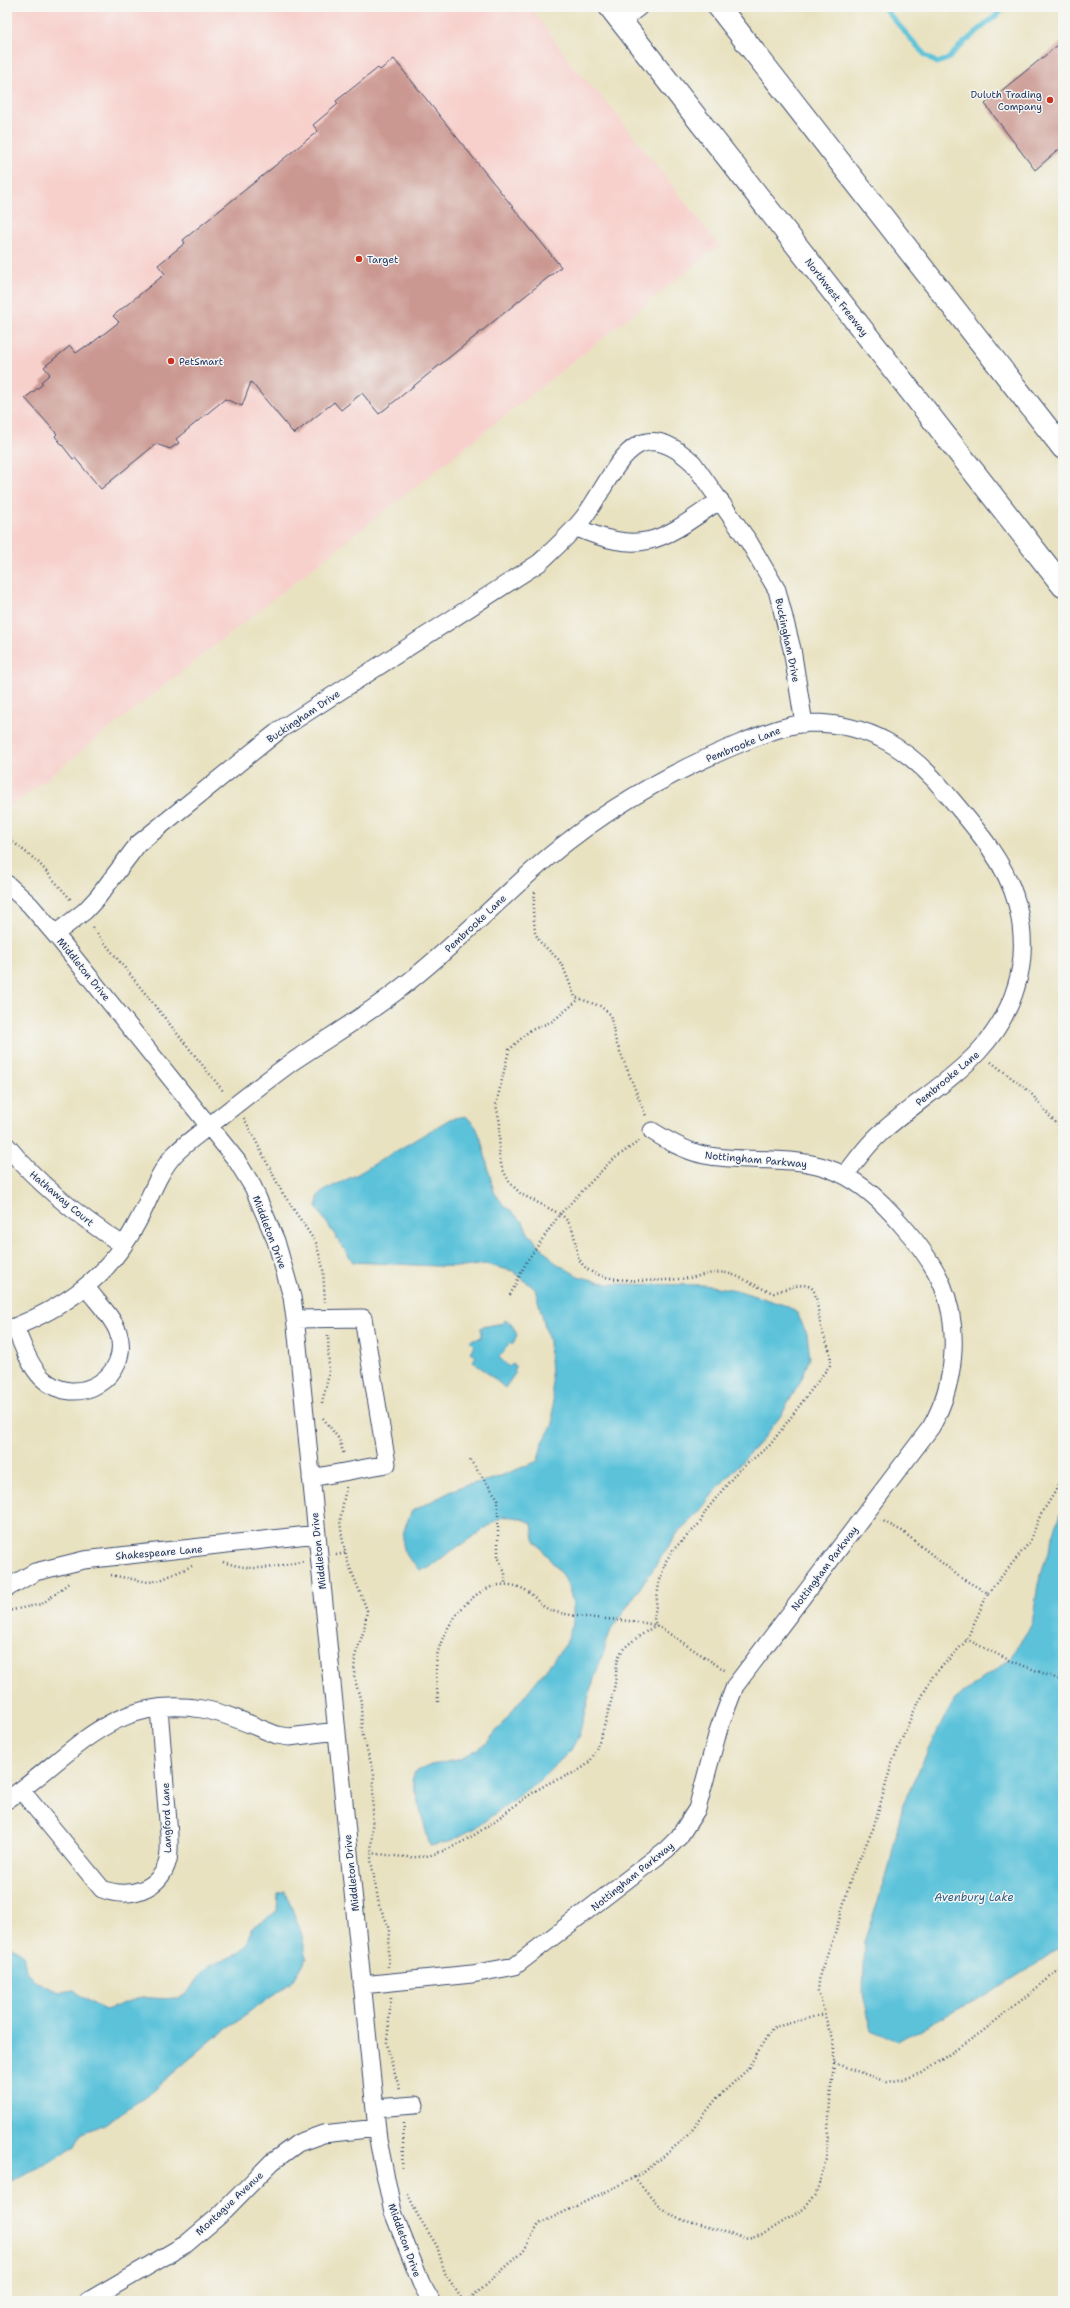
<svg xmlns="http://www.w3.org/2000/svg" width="1070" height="2308" font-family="'Shantell Sans',sans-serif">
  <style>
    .built { fill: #f7d0cc }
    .water { fill: #5cc2da; stroke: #3c789c }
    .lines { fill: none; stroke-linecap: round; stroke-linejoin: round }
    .stream { stroke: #5cc2da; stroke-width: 5 }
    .building { fill: #cb9891 }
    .minor-casing { stroke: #3a4a6d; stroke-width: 19 }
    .highway-casing { stroke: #3a4a6d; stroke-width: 24 }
    .path { stroke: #3a4a6d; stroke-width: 2.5; stroke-dasharray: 1 3; stroke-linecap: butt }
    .minor { stroke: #fff; stroke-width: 17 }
    .highway { stroke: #fff; stroke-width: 22 }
    .poi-dot { fill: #c8321e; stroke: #f6f6f2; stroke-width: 1.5 }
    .labels { text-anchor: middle; stroke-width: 3; stroke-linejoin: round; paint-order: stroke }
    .poi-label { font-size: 10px; fill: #1b2f5e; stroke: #f6f6f2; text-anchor: start }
    .street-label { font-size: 10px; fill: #1b2f5e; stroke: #f6f6f2 }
    .water-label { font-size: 11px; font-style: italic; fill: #2e5b83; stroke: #f6f6f2 }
  </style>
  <rect width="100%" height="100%" fill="#f6f6f2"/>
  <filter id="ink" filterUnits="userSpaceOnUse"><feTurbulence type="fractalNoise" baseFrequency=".025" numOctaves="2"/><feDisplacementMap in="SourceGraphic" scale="8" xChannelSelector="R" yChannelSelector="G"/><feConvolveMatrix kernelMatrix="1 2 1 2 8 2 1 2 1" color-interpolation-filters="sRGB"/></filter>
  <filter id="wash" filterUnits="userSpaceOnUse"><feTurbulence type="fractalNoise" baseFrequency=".012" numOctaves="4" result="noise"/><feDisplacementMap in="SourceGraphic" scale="16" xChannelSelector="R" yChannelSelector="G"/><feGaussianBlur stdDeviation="0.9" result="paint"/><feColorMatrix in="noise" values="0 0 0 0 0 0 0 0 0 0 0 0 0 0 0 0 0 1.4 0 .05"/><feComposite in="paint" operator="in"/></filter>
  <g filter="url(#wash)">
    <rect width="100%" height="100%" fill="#e9e2c1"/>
    <path class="built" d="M7,7H531L575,69L610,106L719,246L7,810Z"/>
    <path class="water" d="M466,1116L476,1127L481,1139L494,1192L503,1204L523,1222L528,1233L556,1263L578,1276L608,1284L704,1285L736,1290L787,1306L797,1313L807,1334L810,1358L801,1380L782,1414L763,1439L719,1486L698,1513L679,1531L611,1630L591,1688L579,1735L571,1750L541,1779L478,1826L449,1842L430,1846L412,1780L415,1772L431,1765L458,1760L486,1744L566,1644L573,1623V1604L569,1588L565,1579L534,1539L532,1523C522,1518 514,1516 502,1517L447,1554L429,1568L420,1570C397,1550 400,1536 412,1511L460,1487L493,1479L538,1461L542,1444L553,1424V1408L549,1341L535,1289L513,1271L485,1264L463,1267L436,1266L353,1262L316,1207L319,1195L327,1189L356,1175L450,1119Z
      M504,1320L511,1323L517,1335L512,1345L510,1343L499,1357L509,1367L512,1364L516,1367L514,1371L516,1372L505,1388L473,1361L476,1356L470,1352L474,1346L470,1342L473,1339L481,1338V1327L504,1323Z
      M1063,1512V1945C1011,1983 955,2012 898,2041L871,2030L863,1993L865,1939L888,1871L903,1804L939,1727L956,1698L1009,1660L1032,1624L1038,1584L1060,1514Z
      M285,1891L301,1932L307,1958L293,1981L213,2039L145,2097L103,2125L82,2133L75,2146L50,2162L7,2183V1944L23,1954L26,1971L36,1981L60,1992L74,1990L88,2001L105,2010C117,2007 131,1999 143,1998C156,1997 172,2002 185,1994C192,1989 195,1981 200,1975C214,1956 249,1962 251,1929L277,1911L278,1893Z"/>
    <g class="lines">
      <path class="stream" d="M883,7L925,55L937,63L948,59L959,47L1006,7"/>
    </g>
    <g id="blocks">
      <path class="building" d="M1063,41V146L1035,170L985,104Z
        M394,59L561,267L379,414L362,393L341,410L334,402L294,434L251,382L242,406L225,399L176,439L179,443L170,449L156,444L101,489L75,458L73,459L55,436L57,434L25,398L43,384L41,382L50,374L44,367L70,346L76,353L86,346L87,347L119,322L113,316L165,274L158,265L185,243L183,240L318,131L313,125L338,104L336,101L378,68L380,70Z"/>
    </g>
  </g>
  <g filter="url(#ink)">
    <use href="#blocks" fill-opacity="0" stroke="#3a4a6d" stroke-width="1"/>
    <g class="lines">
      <defs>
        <path id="minor" d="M621,21L639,7
          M575,527C644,557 662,540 720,500
          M7,884L30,905L59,939L237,1161L253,1187L276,1241L292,1297L296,1326L378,2140L393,2212L421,2283L431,2301
          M55,934L85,911L98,897L138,844L281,729L539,563C555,548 571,534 584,517C615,476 632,406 693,463L749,542L777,590L792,649L804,724
          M7,1146C39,1185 81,1218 123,1245
          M295,1319L363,1318L387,1464L311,1478
          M15,1327C22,1344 29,1365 42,1378C76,1411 133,1376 118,1332C112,1316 96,1301 86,1287
          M7,1330C64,1308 110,1277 138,1221C150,1199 157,1174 174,1155C187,1141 205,1130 219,1118C243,1099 267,1080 292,1062C329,1037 367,1015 402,987C453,948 497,901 546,859C605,809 674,770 746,741C766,733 788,724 810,723C869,723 910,749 946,793C974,826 1006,862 1017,904C1024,932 1025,959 1016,987C995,1058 935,1085 883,1131C868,1143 857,1160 845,1175
          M7,1588L35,1572L84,1560L317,1534
          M21,1790L102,1889C128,1899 160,1891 168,1860C171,1844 168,1825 167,1809C164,1775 162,1742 159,1709
          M7,1800C72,1756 111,1694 202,1709C227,1713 253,1726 277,1735L289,1737L337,1731
          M362,1985L472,1974L515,1966L667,1849L679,1837L697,1809L719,1728L735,1686L931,1427C955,1385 961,1329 942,1284C932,1261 917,1242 901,1224C881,1200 857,1178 827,1168C787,1155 745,1163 704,1155C685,1151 668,1141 652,1131
          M375,2108L415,2105
          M88,2301L186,2244L219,2216L272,2162L298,2143L323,2134L377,2128"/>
        <path id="highway" d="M610,7L1063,586
          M719,7L1063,448"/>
      </defs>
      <use href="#minor" class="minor-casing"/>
      <use href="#highway" class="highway-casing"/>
      <path class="path" d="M7,837L38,862L72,901
        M535,892L533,911L535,932L539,941L558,959L564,969L575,997L600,1006L610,1014L616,1042L646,1116
        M92,927L224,1092
        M991,1062L1030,1092L1052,1119L1063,1129
        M244,1118L282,1192L316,1243L323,1268L325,1302
        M639,1141L611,1161L560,1214C585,1232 566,1258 592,1272C615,1284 663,1281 689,1278C701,1276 714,1271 726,1273C742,1276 757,1288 774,1293C822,1275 813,1289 821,1327C824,1339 833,1352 830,1365L770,1445L737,1472L705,1512L700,1523L673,1550L666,1561L659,1583L654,1620L656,1625L726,1671
        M510,1295L527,1261L560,1214L521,1194L510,1183L502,1168L499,1155L500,1123L496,1105L509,1050L529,1031L553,1021L578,1000
        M322,1403L329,1374L328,1335
        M323,1418L339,1439L344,1455
        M470,1460L498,1499V1557L505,1573V1585
        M346,1487L340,1521L342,1537L347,1560L367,1610L364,1630L355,1656L354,1676L361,1702L362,1733L374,1773L371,1860L379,1905L390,1929L388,1967
        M336,1555L346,1553
        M223,1562C254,1572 272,1568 304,1561
        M111,1575L148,1582L158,1581L192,1566
        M988,1593L1029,1543L1040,1516L1055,1492L1063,1474
        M7,1611L42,1604L70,1582
        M966,1639L1009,1660L1063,1681
        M438,1702C437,1687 435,1670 437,1656C443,1626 475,1580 510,1585C535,1588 535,1607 556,1612C589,1620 622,1618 655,1625
        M371,1853C390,1855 412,1860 431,1855C477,1842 507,1807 547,1784C562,1776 586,1772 593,1756C601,1740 612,1701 615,1683C617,1673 615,1660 622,1651C630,1641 645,1633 656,1625
        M391,1998L387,2042L389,2055L400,2090
        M834,2063L887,2082L904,2079L922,2073L983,2031L1063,1967
        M402,2168L404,2123
        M634,2177L660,2207L676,2218L748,2239L762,2235L805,2208L816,2194L826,2159L831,2087L834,2066V2047L818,1991L820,1973L835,1934L852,1875L873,1829L892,1763L912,1715L933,1676L966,1641L988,1593L961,1578L902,1531L881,1520
        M408,2194L417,2214L437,2246L445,2273L463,2301
        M467,2301L523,2252L539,2224L620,2185L644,2172L662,2158L689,2134L717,2098L747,2070L772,2028L824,2014"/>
      <use href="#minor" class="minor"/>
      <use href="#highway" class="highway"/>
    </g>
  </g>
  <g class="poi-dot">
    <circle cx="1050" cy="100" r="4"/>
    <circle cx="359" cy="259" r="4"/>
    <circle cx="171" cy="361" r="4"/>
  </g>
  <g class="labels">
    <g class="poi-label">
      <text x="1042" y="98" text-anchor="end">Duluth Trading<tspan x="1042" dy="12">Company</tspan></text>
      <text x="367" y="263">Target</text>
      <text x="179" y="365">PetSmart</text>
    </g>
    <g class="street-label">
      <text transform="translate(837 297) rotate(52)" y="4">Northwest Freeway</text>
      <text transform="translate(788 640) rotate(78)" y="4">Buckingham Drive</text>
      <text transform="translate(303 716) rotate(-34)" y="4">Buckingham Drive</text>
      <text transform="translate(743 744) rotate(-22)" y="4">Pembrooke Lane</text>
      <text transform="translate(475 923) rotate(-43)" y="4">Pembrooke Lane</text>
      <text transform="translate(84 969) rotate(51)" y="4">Middleton Drive</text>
      <text transform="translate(947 1078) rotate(-40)" y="4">Pembrooke Lane</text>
      <text transform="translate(756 1159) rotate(5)" y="4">Nottingham Parkway</text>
      <text transform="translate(62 1198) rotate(40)" y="4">Hathaway Court</text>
      <text transform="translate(270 1232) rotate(69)" y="4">Middleton Drive</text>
      <text transform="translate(318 1551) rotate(-96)" y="4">Middleton Drive</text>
      <text transform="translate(159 1552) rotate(-5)" y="4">Shakespeare Lane</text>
      <text transform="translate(824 1568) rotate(-53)" y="4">Nottingham Parkway</text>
      <text transform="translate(166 1818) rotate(-92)" y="4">Langford Lane</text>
      <text transform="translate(351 1873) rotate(-96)" y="4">Middleton Drive</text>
      <text transform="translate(632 1876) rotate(-39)" y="4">Nottingham Parkway</text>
      <text transform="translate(229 2203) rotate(-43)" y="4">Montague Avenue</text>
      <text transform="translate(405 2240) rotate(70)" y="4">Middleton Drive</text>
    </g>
    <g class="water-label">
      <text x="974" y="1901">Avenbury Lake</text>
    </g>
  </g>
  <rect width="1070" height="2308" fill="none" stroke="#f6f6f2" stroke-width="24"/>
</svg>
